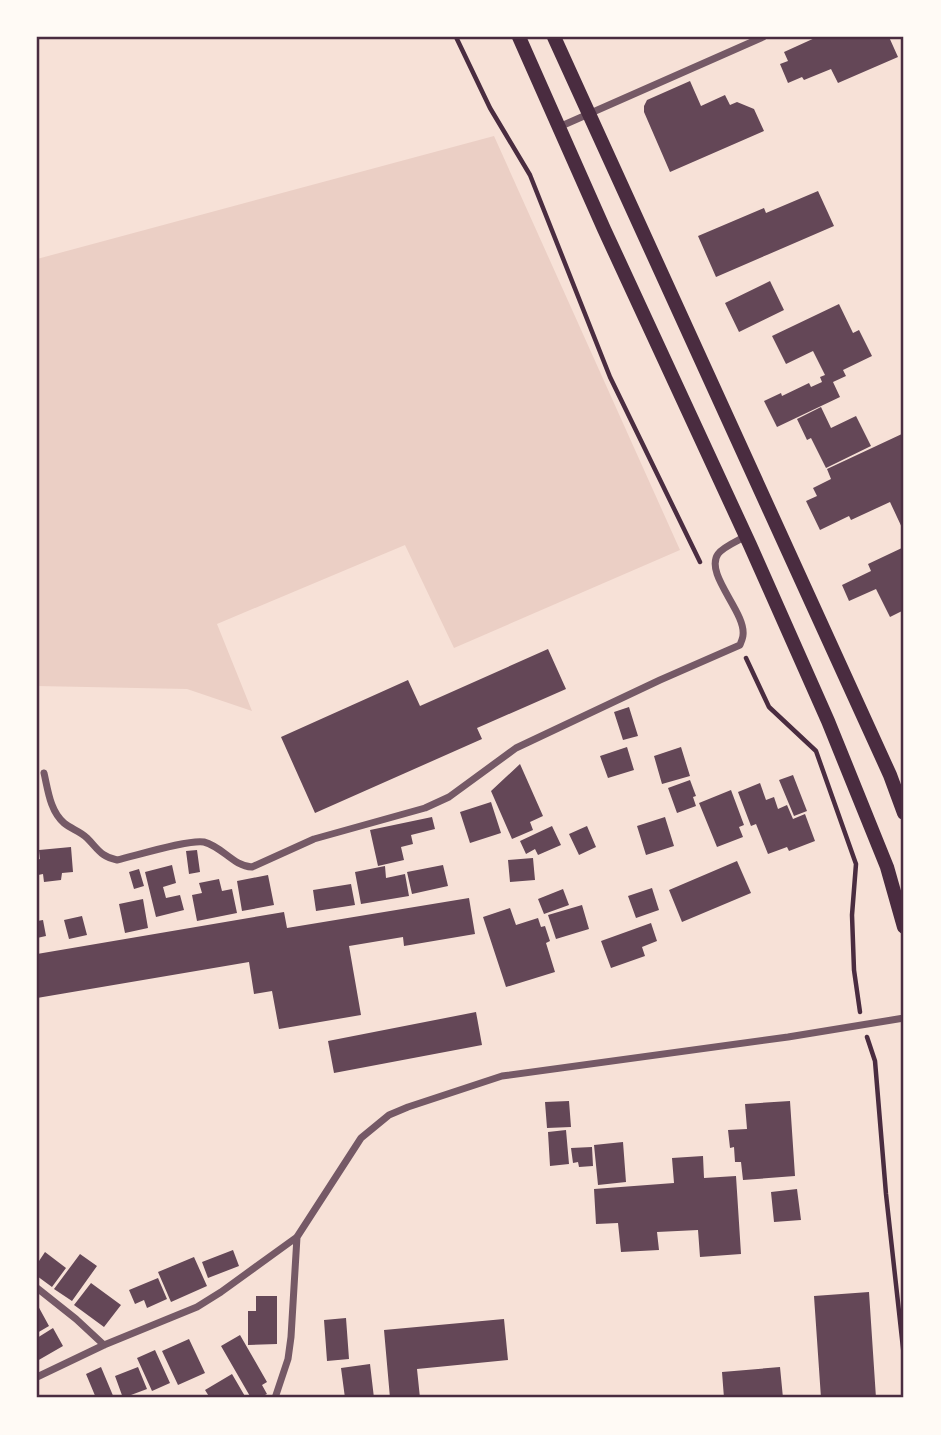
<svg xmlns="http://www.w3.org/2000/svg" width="941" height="1435" font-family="'DM Sans',sans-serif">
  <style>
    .green { fill: #ebcfc5 }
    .building { fill: #644757 }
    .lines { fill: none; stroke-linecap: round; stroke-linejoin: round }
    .path { stroke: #4a2c40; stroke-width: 4.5 }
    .minor { stroke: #755966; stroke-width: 7 }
    .secondary { stroke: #4a2c40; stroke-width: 14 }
    .neatline { fill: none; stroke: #4a2c40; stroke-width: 2.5 }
  </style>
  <rect width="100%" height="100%" fill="#f7e1d7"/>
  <path class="green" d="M494,136L680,550L454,648L405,545L217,624L252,711L187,689L37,686V259Z"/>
  <path class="building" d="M817,37H889L898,57L838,83L831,69L804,80L802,77L788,83L780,64L788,61L784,52Z
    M690,81L701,106L725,95L730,105L737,102L754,109L764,131L670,172L644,112V106L647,100Z
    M818,191L834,226L716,277L698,236L764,208L766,213Z
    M770,281L784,310L739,332L725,303Z
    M839,304L853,333L859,330L872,356L843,370L846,376L833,382L840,397L777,427L764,401L781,393L782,396L809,383L811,387L822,382L820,377L825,375L813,351L786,364L772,336Z
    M821,407L831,428L856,416L871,446L826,468L811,438L807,440L797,419Z
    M904,433V532L890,502L851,520L849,516L820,530L806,501L817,496L813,488L831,479L827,469Z
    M904,547V610L890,617L876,589L849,601L842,585L871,571L868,564Z
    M548,649L566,689L477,728L482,739L315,813L281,737L408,680L420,706Z
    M629,707L638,736L623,740L614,712Z
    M627,747L634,770L608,778L600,756Z
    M681,747L690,776L662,784L654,756Z
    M520,764L543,816L530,822L533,830L512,839L491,791Z
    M793,775L807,811L794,816L779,780Z
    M690,780L696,796L693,797L696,806L677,813L668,788Z
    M760,783L766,800L774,797L778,809L787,805L793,819L805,814L815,841L789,851L787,847L768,854L756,824L751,826L738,792Z
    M731,790L744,825L739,827L743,837L717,847L699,803Z
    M491,802L501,833L470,843L460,812Z
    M432,817L435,829L411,835L413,844L401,847L404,860L378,866L370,830Z
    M665,817L674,846L646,855L637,826Z
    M552,826L561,845L538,855L535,849L526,854L520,841Z
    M587,826L596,847L579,855L569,834Z
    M71,847L73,872L62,873L61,880L44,882L43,874L38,875L37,860L40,859L39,850Z
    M197,850L200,872L189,874L186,851Z
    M533,858L535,880L510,882L508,860Z
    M737,861L751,893L682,922L669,890Z
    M172,865L176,883L163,887L166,898L180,895L184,910L156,917L145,872Z
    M443,865L448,886L412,894L407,872Z
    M385,866L386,878L405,874L409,896L361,904L355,872Z
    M139,869L144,886L134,889L129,872Z
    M268,875L274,905L242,911L237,881Z
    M219,879L222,891L232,889L237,913L197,921L192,895L202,893L199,883Z
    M351,884L355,905L316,911L313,890Z
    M652,888L659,910L636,918L628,896Z
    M563,889L569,905L544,914L538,899Z
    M469,898L475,934L404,946L403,937L349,946L361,1015L279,1029L272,991L254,994L249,962L37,998V954L284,912L287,928Z
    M143,899L148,928L125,933L119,904Z
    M582,905L589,929L556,939L548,915Z
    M510,908L516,925L538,918L541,927L545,926L550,941L546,943L555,972L506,987L483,917Z
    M82,916L87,935L69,939L64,920Z
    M43,920L46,936L37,938V921Z
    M651,923L657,941L642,947L645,956L611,968L601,941Z
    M476,1012L482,1045L334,1073L328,1041Z
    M569,1101L571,1127L547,1128L545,1102Z
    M790,1101L795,1176L743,1180L741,1162H735L734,1147L730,1148L728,1130L747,1129L745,1104Z
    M566,1130L569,1164L550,1166L548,1132Z
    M623,1142L626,1182L598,1185L594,1145Z
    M592,1147L593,1166L579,1167L578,1162L573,1163L571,1148Z
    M703,1156L704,1178L736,1176L741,1254L700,1257L698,1230L657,1232L659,1250L621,1252L618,1223L596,1224L594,1189L674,1183L672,1158Z
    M797,1189L801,1220L774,1222L771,1192Z
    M233,1250L239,1266L208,1278L202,1262Z
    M45,1252L66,1268L52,1287L37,1276V1264Z
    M80,1254L97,1266L72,1301L54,1289Z
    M194,1257L207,1286L171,1302L158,1272Z
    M158,1278L167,1299L147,1308L144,1300L135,1304L129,1290Z
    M91,1283L121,1305L104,1327L74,1305Z
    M869,1292L876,1398H821L814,1296Z
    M256,1296H277V1344L248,1345V1311H256Z
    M37,1304L49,1326L37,1333Z
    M346,1318L349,1359L327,1361L324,1320Z
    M504,1319L508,1360L417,1369L420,1398H390L384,1330Z
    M53,1328L63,1346L37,1361V1338Z
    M240,1335L267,1382L262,1385L267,1394L259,1398H251L221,1346Z
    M189,1339L205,1373L178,1385L162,1351Z
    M155,1350L170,1383L152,1391L137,1358Z
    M370,1364L374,1398H345L341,1368Z
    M101,1367L114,1398H96L86,1374Z
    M138,1367L147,1389L123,1398L115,1376Z
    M780,1367L783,1398H724L722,1372Z
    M232,1374L246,1398H210L205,1390Z"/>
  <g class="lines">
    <path class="path" d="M456,37L490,108L530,175L610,377L700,562
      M746,658L769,707L816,751L856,864L852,915L854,970L860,1012
      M867,1037L875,1061L886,1194L904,1357"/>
    <path class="minor" d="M559,127L763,37
      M44,773C48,790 50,811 64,823C71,829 80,831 87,838C98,849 101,857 117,860C135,856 189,839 204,842C223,847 233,866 252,867L314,839L425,808L449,797L516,748L660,680L740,645C741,642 743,638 743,635C746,612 704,574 718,554C724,546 738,541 746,536
      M37,1288L76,1319L104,1345
      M37,1377L104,1345L197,1307L221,1292L297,1237L361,1138L389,1115L408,1107L502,1076L788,1037L904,1018
      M275,1398L288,1359L291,1337L297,1237"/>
    <path class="secondary" d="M519,37L604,229L750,545L828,721L887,867L904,927
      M554,37L890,775L904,813"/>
  </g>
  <rect width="941" height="1435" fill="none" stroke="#fffaf5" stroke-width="77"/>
  <rect x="38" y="38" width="864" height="1358" class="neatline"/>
</svg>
